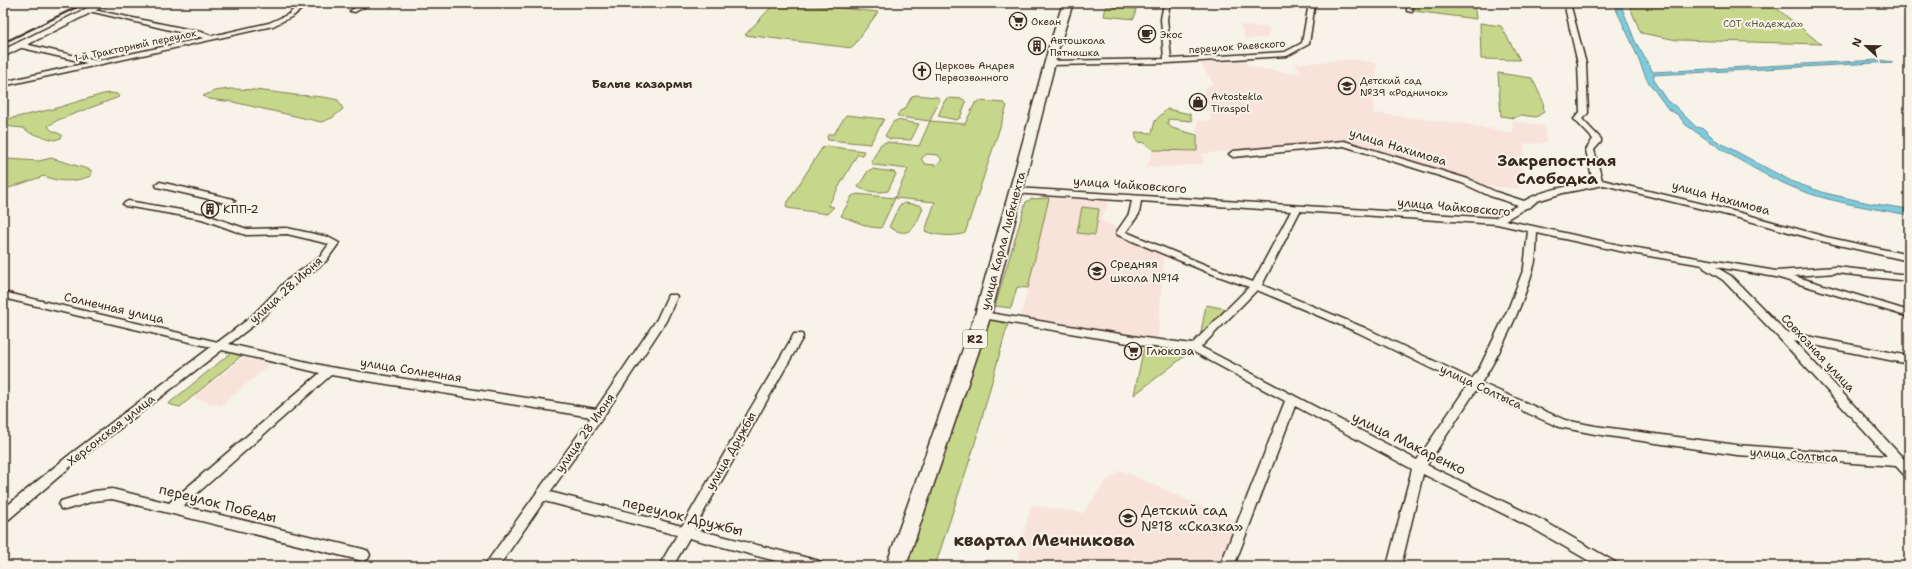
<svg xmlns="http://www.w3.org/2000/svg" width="1912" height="569" font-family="'Shantell Sans',sans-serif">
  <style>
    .built { fill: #f8e3db }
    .green { fill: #c6d68a; stroke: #808054; fill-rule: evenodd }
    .water { fill: #7ecbdd; stroke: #638b91 }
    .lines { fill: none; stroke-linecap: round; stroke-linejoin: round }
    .street-casing { stroke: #3b2a1e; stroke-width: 3 }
    .primary-casing { stroke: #3b2a1e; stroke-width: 3 }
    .street { fill: #f7f3e8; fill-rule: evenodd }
    .primary { fill: #f7f3e8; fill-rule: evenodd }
    .rail { stroke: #3b2a1e; stroke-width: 2 }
    .labels { text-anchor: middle; stroke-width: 4; stroke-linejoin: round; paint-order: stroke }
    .far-poi-label { font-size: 10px; fill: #3b2a1e; stroke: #f7f3e8; text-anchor: start }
    .far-park-label { font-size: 10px; fill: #5e5539; stroke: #f7f3e8 }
    .far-street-label { font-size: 10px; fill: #3b2a1e; stroke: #f7f3e8 }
    .shield { fill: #f7f3e8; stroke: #73665b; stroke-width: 1 }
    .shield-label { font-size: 11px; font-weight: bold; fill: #3b2a1e }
    .far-quarter-label { font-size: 12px; font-weight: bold; fill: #3b2a1e; stroke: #f7f3e8 }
    .street-label { font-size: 12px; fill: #3b2a1e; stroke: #f7f3e8 }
    .poi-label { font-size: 12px; fill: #3b2a1e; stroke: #f7f3e8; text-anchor: start }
    .near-street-label { font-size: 14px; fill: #3b2a1e; stroke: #f7f3e8 }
    .near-poi-label { font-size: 14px; fill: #3b2a1e; stroke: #f7f3e8; text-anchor: start }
    .district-label { font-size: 16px; font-weight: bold; fill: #3b2a1e; stroke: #f7f3e8 }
    .near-quarter-label { font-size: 17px; font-weight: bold; fill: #3b2a1e; stroke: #f7f3e8 }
  </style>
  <rect width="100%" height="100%" fill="#f7f3e8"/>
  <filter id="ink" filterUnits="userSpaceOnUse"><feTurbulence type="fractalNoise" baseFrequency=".025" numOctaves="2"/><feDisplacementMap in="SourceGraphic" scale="8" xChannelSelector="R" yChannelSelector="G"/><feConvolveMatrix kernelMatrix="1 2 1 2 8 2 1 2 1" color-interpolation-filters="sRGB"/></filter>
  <g filter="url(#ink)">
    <path class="built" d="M1240,25L1270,28L1267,38L1246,39Z
      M1353,59L1377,63L1373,113L1466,124L1513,133V121L1544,126L1547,142L1535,144L1525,143L1519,189L1483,185L1343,140L1201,154L1204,164L1146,168L1153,150L1197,151V120L1212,121L1203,90L1213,83L1201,64L1244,60L1250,67L1291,73H1301L1295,64Z
      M1049,198L1109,202L1100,220L1119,228V234L1164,254L1158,338L1021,317Z
      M242,358L270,364L221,406L193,398Z
      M1121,470L1239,523L1222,566H1016L1031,505L1083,513L1106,481Z"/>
    <path class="green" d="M775,3H796L878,12L852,48L745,35Z
      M1414,3H1474L1476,19L1414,11Z
      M1628,3H1770L1821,44L1677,40L1641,33Z
      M1106,6L1136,9L1134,19L1104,16Z
      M1480,23L1501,26L1520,60L1481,59Z
      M1498,73L1532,78L1543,101L1544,112L1536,117L1521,115L1514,118L1501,116Z
      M230,89C252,89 273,92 295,95C310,96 323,96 338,100L343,109L332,118L321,122L233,102L209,99L203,96L214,91Z
      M111,93L117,94L119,97L58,120L48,126L51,130L62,135L61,138L54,140L30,133L23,128L3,126V120L53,109L103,94Z
      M916,95L937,97L940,99L930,121L965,124L975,103L979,101L1004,103L1007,106L965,233C956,237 935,236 925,231L935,202L895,198L881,228L870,227L841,216L852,196L857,194L895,198L908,169L874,165L871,162L881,144L887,142L919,146L930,121L899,117L897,115L900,111L905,109L912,96ZM927,154L938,155L942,160L936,165L925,164L921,159Z
      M950,98L963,99L966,102L960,118L956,120L938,116L945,100Z
      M1167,109L1190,114L1192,121L1168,119V124L1172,128L1197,135V151L1153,150L1145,143L1137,142L1135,132L1152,133L1155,121Z
      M846,115L884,119L870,144L828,140L827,136L829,134H834Z
      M897,120L919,124L911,140L890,139L885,136L893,122Z
      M826,146L864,151L862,155H857L828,206L834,207L827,214L787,208L786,205L822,148Z
      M51,158L91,170V176C74,182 61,183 44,176L3,190V164L7,159L39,161Z
      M872,169L894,172L896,174L888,191C879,193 866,192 858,187L868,171Z
      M1049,198L1028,288L1017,287L1011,308L995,306L1026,202L1031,199Z
      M904,203L920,205L923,208C916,225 911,241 889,227L899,206Z
      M1082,207L1099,209L1095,235L1077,233Z
      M1206,305L1227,309L1200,337Z
      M983,315L1009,320L973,450L935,566H896Z
      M1145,342L1188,347L1185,356L1134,395Z
      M232,352L241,356L180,407L168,404Z"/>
    <path class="water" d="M1613,3H1620L1635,41L1653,72L1879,60L1893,62L1653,75L1655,83L1667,101L1675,106L1696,127L1704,129L1715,140L1772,171L1793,182L1825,193L1869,203L1909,209V215C1882,210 1855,206 1828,199C1779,187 1727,154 1686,125L1678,115L1668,109L1647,80L1631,41Z"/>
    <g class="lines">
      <defs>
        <path id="street" d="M274,3L299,5L302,3H309L293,16L273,26L3,86V82L87,63L18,47L17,45L21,43L97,61L204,38L89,11V9L201,32L212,36L269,23L289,14L295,8Z
          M363,3H371L355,12L350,11Z
          M1164,3H1170L1167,19L1171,59L1285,52L1302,43L1309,3H1315L1309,44L1287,56L1168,63L1050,65L1046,63L1050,61L1164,59L1161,19Z
          M1407,3H1413L1412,12L1407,11Z
          M1564,3H1570L1586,64L1588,113L1582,119L1601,139V142L1594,150L1602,180L1741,213L1826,237L1909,255V261L1821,241L1735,217L1604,185L1563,193L1537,201L1530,207L1526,208L1505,220L1619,245L1776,271L1836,267L1909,275V281L1836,273L1794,276L1909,311V317L1776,277L1716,267L1731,276L1786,332L1909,356V364L1794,341L1904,459L1909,465V478L1905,476L1896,466L1737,455L1595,434L1559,427L1476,390L1427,465L1542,520L1615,562L1617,566H1598L1532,528L1423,474L1401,566H1387L1412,469L1295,406L1234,566H1220L1285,401L1192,351L1145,346L983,318L978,315L983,312L1145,338L1192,344L1249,287L1207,272L1118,235L1116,233L1129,214L1132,201L1013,193L1012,191L1016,188L1495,218L1518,205L1490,196L1462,183L1344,146L1233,157L1229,154L1233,151L1344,141L1468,179L1496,192L1524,201C1544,189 1571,186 1593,182L1586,150L1593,139L1574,119L1580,112L1578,64ZM1141,201L1291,211L1253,282L1213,268L1126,232L1139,214ZM1300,211L1497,224L1528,231L1524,268L1509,307L1480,367L1472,379L1365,328L1262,285ZM1537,233L1619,251L1703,265L1704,268L1723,280L1779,338L1887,456L1737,445L1595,426L1565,420L1481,383C1501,353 1523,304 1533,269C1537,258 1536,244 1537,233ZM1257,290L1357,332L1467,386L1417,460L1201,347Z
          M160,182L233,199L235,201L230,204L157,187L156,185Z
          M128,201L204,214L247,229L287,228L328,237L339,243L326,261L294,285L259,321L229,344L329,367L596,409L657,319L668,295H676L677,297L666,321L603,417L550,492L682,526L794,334H802L803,337L694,529L816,560L821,562L823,566H795L689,538L673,566H659L677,535L544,501L499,566H484L591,417L331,375L183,506L363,549L368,551L370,555L368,559L363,561L112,499L94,501L65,510L61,509L59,505L61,501L94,491L112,489L169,503L320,373L222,350L76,462L8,520L3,521V509L68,456L211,347L3,298V292L218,342L251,317L286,281L320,257L329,244L287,234L246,235L202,219L125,206L123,204Z"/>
        <path id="primary" d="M97,3H110L3,57V50Z
          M1063,3H1073L1059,47L991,315L906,566H886L975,315L1049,47Z"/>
      </defs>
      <use href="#street" class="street-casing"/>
      <use href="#primary" class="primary-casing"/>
      <use href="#street" class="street"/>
      <use href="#primary" class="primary"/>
      <path class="rail" d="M3,43L85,3"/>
    </g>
  </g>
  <defs>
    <symbol id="supermarket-ring" viewBox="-11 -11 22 22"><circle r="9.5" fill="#f7f3e8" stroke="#3b2a1e" stroke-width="1.5"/><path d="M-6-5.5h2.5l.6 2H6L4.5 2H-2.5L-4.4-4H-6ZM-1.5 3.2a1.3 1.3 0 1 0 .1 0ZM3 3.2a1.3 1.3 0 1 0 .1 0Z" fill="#3b2a1e"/></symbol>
    <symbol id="cafe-ring" viewBox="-11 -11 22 22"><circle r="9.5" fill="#f7f3e8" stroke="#3b2a1e" stroke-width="1.5"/><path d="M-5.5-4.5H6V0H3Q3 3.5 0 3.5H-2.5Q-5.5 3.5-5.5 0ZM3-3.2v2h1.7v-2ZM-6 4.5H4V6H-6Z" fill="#3b2a1e"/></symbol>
    <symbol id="building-ring" viewBox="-11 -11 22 22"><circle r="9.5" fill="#f7f3e8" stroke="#3b2a1e" stroke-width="1.5"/><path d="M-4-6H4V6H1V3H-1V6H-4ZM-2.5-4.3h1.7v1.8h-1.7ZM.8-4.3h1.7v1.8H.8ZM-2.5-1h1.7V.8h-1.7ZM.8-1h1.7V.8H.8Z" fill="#3b2a1e"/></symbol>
    <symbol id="church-ring" viewBox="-11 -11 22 22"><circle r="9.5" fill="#f7f3e8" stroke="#3b2a1e" stroke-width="1.5"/><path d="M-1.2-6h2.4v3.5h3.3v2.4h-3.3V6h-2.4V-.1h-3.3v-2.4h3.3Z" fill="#3b2a1e"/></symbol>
    <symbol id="school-ring" viewBox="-11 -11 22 22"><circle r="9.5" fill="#f7f3e8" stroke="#3b2a1e" stroke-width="1.5"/><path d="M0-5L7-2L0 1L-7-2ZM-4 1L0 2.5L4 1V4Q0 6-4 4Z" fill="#3b2a1e"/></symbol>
    <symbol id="shop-ring" viewBox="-11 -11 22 22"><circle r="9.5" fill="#f7f3e8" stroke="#3b2a1e" stroke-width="1.5"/><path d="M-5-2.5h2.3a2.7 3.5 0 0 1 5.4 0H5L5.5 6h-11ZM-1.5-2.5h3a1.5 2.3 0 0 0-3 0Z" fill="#3b2a1e"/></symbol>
  </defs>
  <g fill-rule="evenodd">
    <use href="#supermarket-ring" x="1008" y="11" width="20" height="20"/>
    <use href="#cafe-ring" x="1137" y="24" width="20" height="20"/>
    <use href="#building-ring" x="1027" y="36" width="20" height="20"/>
    <use href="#church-ring" x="912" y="61" width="20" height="20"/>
    <use href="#school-ring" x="1337" y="76" width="20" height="20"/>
    <use href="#shop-ring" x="1188" y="92" width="20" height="20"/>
    <use href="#building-ring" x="200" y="199" width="20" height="20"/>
    <use href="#school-ring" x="1087" y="261" width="20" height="20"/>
    <use href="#supermarket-ring" x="1123" y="341" width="20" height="20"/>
    <use href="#school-ring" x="1118" y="508" width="20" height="20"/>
  </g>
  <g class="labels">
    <g class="far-poi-label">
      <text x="1031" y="25">Океан</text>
      <text x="1160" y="38">Экос</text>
      <text x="1050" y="44">Автошкола<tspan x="1050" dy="12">Пятнашка</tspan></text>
      <text x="935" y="69">Церковь Андрея<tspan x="935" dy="12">Первозванного</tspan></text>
      <text x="1360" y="84">Детский сад<tspan x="1360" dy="12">№39 «Родничок»</tspan></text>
      <text x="1211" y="100">Avtostekla<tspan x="1211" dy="12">Tiraspol</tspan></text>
    </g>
    <g class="far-park-label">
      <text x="1763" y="27">СОТ «Надежда»</text>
    </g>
    <g class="far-street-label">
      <text transform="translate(135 45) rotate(-12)" y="4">1-й Тракторный переулок</text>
      <text transform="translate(1237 46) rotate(-4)" y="4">переулок Раевского</text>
    </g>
    <rect class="shield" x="963" y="330" width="24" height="18" rx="3"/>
    <g class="shield-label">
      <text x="975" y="343">R2</text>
    </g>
    <g class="far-quarter-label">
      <text x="642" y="88">Белые казармы</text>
    </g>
    <g class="street-label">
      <text transform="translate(1398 147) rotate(17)" y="4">улица Нахимова</text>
      <text transform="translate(1130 185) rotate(4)" y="4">улица Чайковского</text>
      <text transform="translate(1721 198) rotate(15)" y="4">улица Нахимова</text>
      <text transform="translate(1454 207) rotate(5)" y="4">улица Чайковского</text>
      <text transform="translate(1003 241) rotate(-75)" y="4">улица Карла Либкнехта</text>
      <text transform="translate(286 290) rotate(-42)" y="4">улица 28 Июня</text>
      <text transform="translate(114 308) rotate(13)" y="4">Солнечная улица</text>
      <text transform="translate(1818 353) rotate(47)" y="4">Совхозная улица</text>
      <text transform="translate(411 370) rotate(9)" y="4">улица Солнечная</text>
      <text transform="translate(1481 387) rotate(25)" y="4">улица Солтыса</text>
      <text transform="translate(111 430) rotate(-38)" y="4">Херсонская улица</text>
      <text transform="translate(585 433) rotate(-55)" y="4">улица 28 Июня</text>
      <text transform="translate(731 451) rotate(-60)" y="4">улица Дружбы</text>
      <text transform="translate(1794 455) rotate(4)" y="4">улица Солтыса</text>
    </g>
    <g class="poi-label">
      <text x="223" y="213">КПП-2</text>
      <text x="1110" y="268">Средняя<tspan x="1110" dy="14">школа №14</tspan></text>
      <text x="1146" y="355">Глюкоза</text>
    </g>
    <g class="near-street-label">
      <text transform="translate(1409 443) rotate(26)" y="5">улица Макаренко</text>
      <text transform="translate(218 503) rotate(14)" y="5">переулок Победы</text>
      <text transform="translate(683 516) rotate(14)" y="5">переулок Дружбы</text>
    </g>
    <g class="near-poi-label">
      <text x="1141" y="515">Детский сад<tspan x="1141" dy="16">№18 «Сказка»</tspan></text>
    </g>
    <g class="district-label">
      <text x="1557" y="166">Закрепостная<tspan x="1557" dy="18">Слободка</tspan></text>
    </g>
    <g class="near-quarter-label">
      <text x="1044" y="546">квартал Мечникова</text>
    </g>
  </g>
  <rect width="1912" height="569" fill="none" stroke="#f7f3e8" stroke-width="16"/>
  <rect x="8" y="8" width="1896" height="553" fill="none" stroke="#3b2a1e" stroke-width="1.5" filter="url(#ink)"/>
  <g transform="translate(1866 46) rotate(292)" stroke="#f7f3e8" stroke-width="3" paint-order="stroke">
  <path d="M0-3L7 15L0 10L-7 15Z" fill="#3b2a1e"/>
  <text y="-6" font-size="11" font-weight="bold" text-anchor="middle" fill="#3b2a1e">N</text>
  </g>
</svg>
